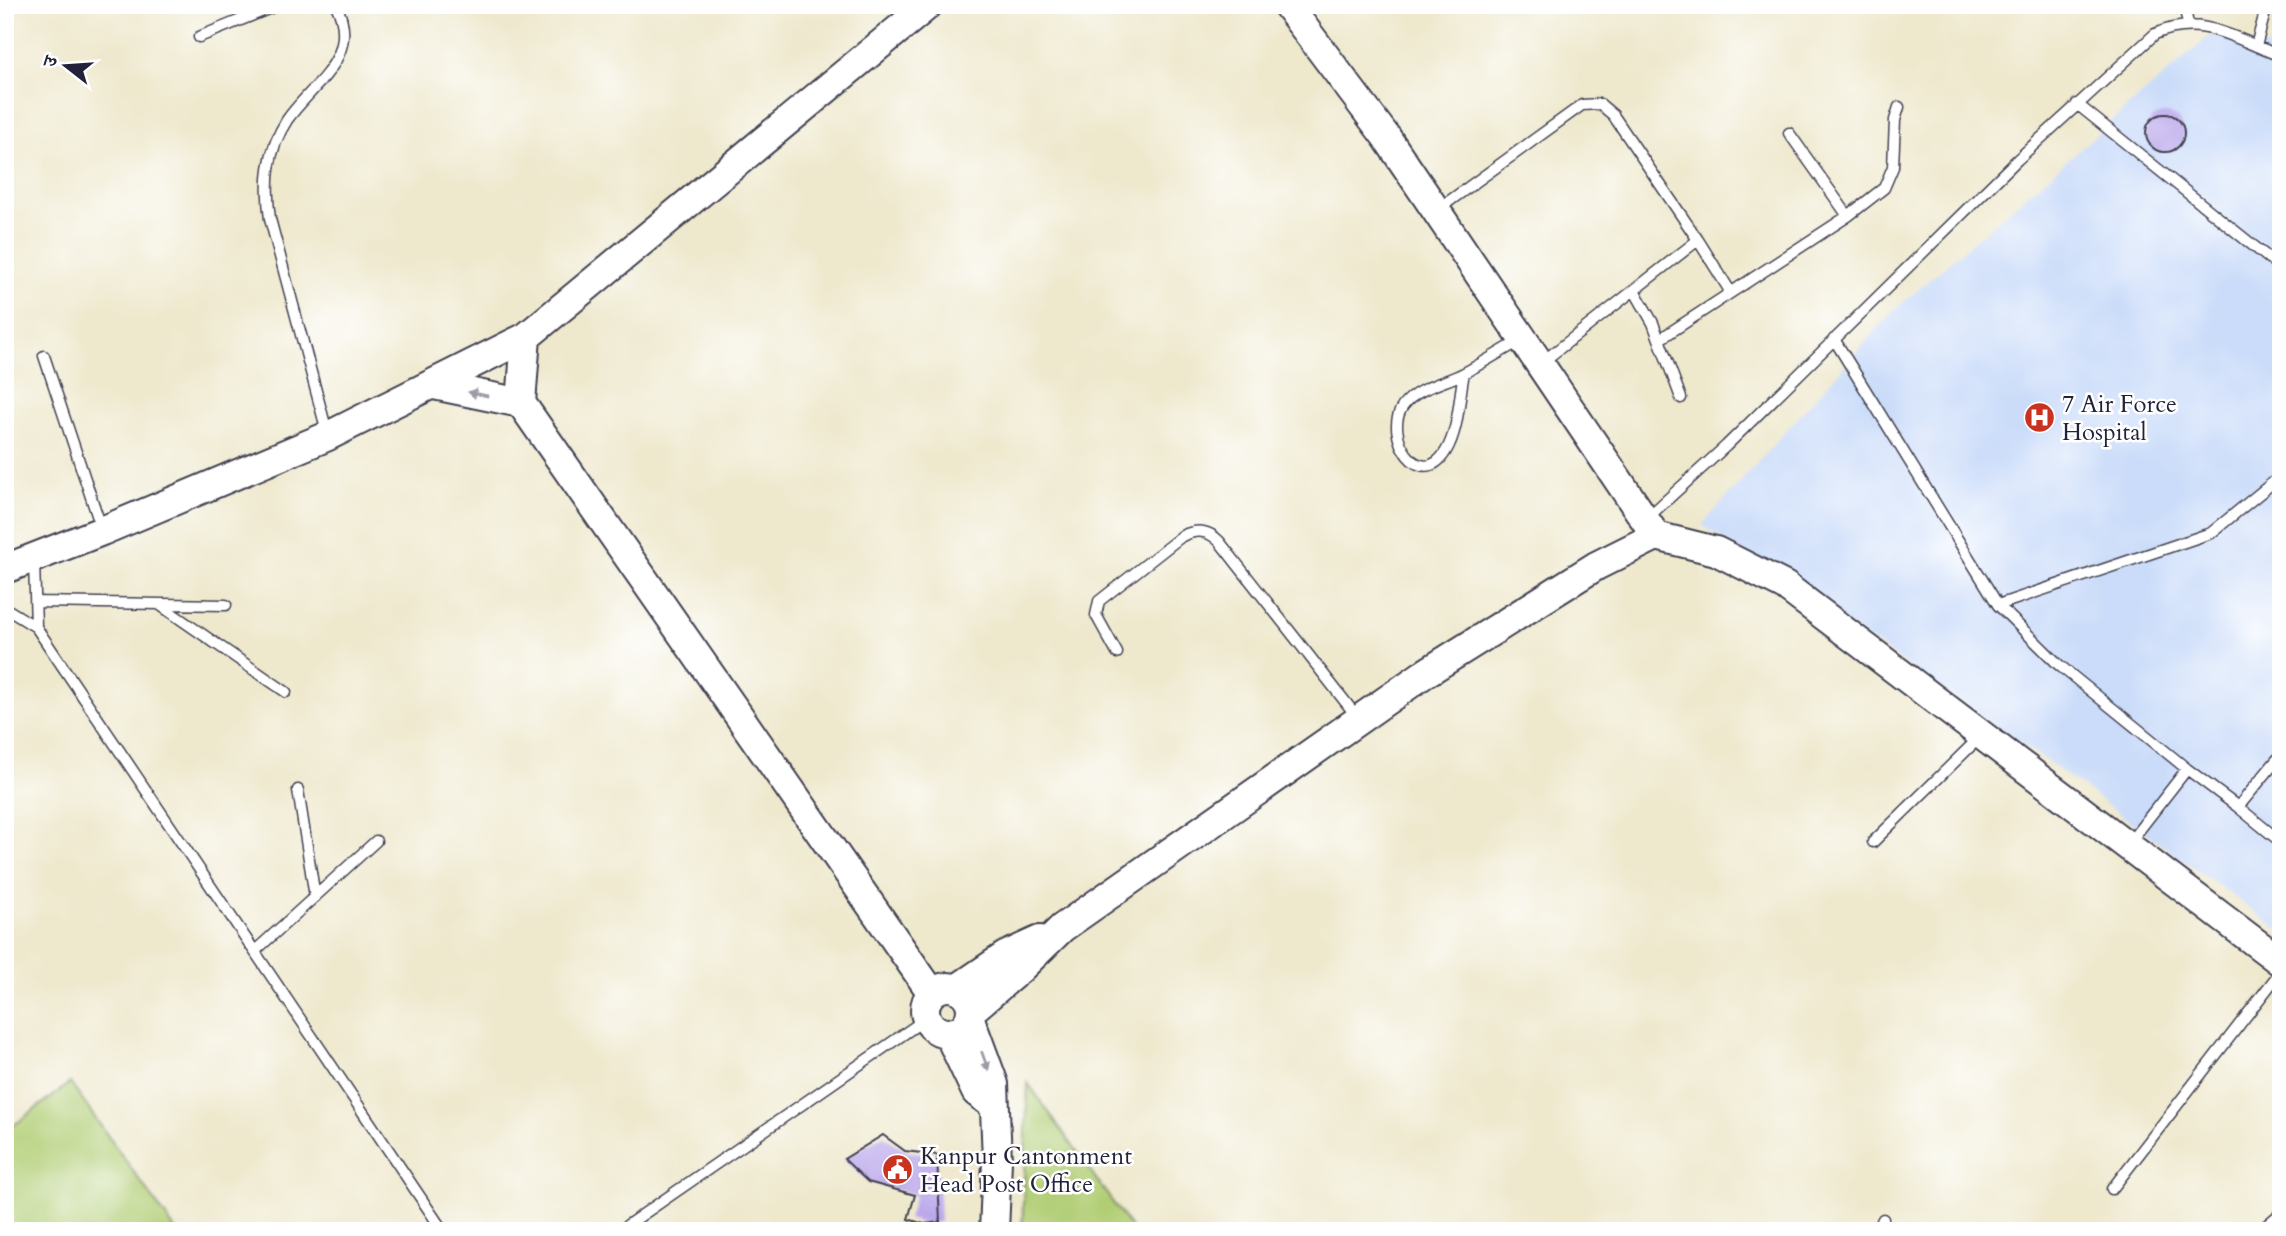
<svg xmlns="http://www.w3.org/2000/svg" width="2286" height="1236" font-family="Cardo,'Noto Serif Devanagari',serif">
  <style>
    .built { fill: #cadcf9 }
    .green { fill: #b1ce75; stroke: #6a7858; stroke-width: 2 }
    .building { fill: #bca8eb }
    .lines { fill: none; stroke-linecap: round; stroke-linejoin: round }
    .lane-casing { stroke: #414051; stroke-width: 13 }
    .secondary-casing { stroke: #414051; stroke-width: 32 }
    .lane { stroke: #fff; stroke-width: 10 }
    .secondary { stroke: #fff; stroke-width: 28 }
    .oneway { fill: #9c9ca7 }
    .labels { text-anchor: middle; stroke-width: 5; stroke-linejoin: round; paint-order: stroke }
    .poi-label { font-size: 24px; fill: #22223b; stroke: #fff; text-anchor: start }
  </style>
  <rect width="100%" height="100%" fill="#fff"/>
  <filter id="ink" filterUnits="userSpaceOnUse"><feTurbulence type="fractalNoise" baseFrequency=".0143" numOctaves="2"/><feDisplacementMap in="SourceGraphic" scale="14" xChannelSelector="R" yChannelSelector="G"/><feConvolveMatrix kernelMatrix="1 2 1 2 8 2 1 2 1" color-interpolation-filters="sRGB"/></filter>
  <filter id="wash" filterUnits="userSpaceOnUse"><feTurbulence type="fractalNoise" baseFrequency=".00686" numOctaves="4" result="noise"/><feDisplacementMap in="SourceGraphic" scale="28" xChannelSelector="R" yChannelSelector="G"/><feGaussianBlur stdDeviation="1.57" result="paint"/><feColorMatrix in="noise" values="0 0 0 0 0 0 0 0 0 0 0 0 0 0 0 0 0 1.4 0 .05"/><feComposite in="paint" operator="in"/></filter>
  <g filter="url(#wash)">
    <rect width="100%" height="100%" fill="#eee8cc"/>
    <path class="built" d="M2281,24V931L2051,764L1702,525L1892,312L2212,34L2274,48Z"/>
    <path class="green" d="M70,1083L176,1231H5V1132Z
      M1028,1083L1133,1231H1022Z"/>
    <g id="blocks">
      <path class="building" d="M2146 133a19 19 0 1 1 38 0a19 19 0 1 1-38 0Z
        M883,1135L905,1151L937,1155L940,1222L924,1224L908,1219L915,1195L868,1182L844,1159Z"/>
    </g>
  </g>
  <g filter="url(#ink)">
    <use href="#blocks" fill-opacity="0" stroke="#414051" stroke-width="2"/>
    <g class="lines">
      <defs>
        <path id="lane" d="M2184,5L2188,24
          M199,37L278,5
          M2256,46L2267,5
          M2077,104L2281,268
          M1789,133L1848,216
          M1437,210L1582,105L1600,104L1613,115L1698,240L1730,291
          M1634,290L1653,323L1681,398
          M1660,339L1848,216L1884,188L1893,167L1895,120L1899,107
          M1834,339L1998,605L2059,665L2187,769L2238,807L2281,755
          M44,356L101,527
          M1541,363L1698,240
          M1464,373C1459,397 1459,429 1446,451C1421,493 1382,435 1403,406C1417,387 1445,383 1464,373C1483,363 1501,351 1520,341
          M327,432L270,219C265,184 267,151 287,120C312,84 362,57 336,5
          M1646,519L1726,446L2017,160L2155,34C2203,13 2236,40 2281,56
          M34,561L36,627
          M35,602L226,605
          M160,605L286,692
          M1998,605L2211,533L2281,476
          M5,608L36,627L443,1231
          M1117,653L1096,615L1099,601L1182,536C1197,529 1208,530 1219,541L1358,718
          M298,790L315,897
          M2238,807L2281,842
          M1873,842L1980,737
          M2129,843L2187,769
          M255,951L376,841
          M2112,1189L2281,971
          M619,1231L927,1018
          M1878,1231L1883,1219
          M2260,1231L2281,1213"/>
        <path id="secondary" d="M1287,5L1387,138L1656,536
          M526,337L521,403L932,993
          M434,385L521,403
          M5,569L102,531L328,436L526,337L928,5
          M925 1010a23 23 0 1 1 46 0a23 23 0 1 1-46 0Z
          M958,988L1005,956L1040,940
          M972,1010L1021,968L1062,928L1424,674L1596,566L1656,536L1716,551L1785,586L2281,962
          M970,1019L994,1084L997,1161L994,1231
          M948,1033L976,1092L993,1105"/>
      </defs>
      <use href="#lane" class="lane-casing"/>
      <use href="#secondary" class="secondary-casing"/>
      <use href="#lane" class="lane"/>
      <use href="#secondary" class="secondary"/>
    </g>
    <defs><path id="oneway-solid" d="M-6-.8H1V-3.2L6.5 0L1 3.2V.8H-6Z" transform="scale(1.75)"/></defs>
    <g class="oneway">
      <use href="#oneway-solid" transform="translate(478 394) rotate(-168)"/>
      <use href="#oneway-solid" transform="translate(985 1061) rotate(70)"/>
    </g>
  </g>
  <defs>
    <symbol id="hospital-disc" viewBox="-11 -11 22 22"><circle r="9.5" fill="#c8321e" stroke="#fff"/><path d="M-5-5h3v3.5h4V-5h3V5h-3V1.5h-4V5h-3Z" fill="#fff"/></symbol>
    <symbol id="civic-disc" viewBox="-11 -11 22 22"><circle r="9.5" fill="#c8321e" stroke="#fff"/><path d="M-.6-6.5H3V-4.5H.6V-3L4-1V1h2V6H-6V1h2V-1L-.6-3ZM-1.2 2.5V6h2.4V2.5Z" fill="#fff"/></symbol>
  </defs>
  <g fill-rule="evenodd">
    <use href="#hospital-disc" x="2022" y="400" width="35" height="35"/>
    <use href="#civic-disc" x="880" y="1152" width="35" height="35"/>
  </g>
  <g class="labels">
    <g class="poi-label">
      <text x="2062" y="412">7 Air Force<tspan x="2062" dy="28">Hospital</tspan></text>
      <text x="920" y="1164">Kanpur Cantonment<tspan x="920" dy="28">Head Post Office</tspan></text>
    </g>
  </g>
  <rect width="2286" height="1236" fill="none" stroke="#fff" stroke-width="28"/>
  <g transform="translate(66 66) rotate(287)" stroke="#ffffff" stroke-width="5" paint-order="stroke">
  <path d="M0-5L12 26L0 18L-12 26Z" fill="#22223b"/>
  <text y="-10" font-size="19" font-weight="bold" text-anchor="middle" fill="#22223b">उ</text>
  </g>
</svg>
